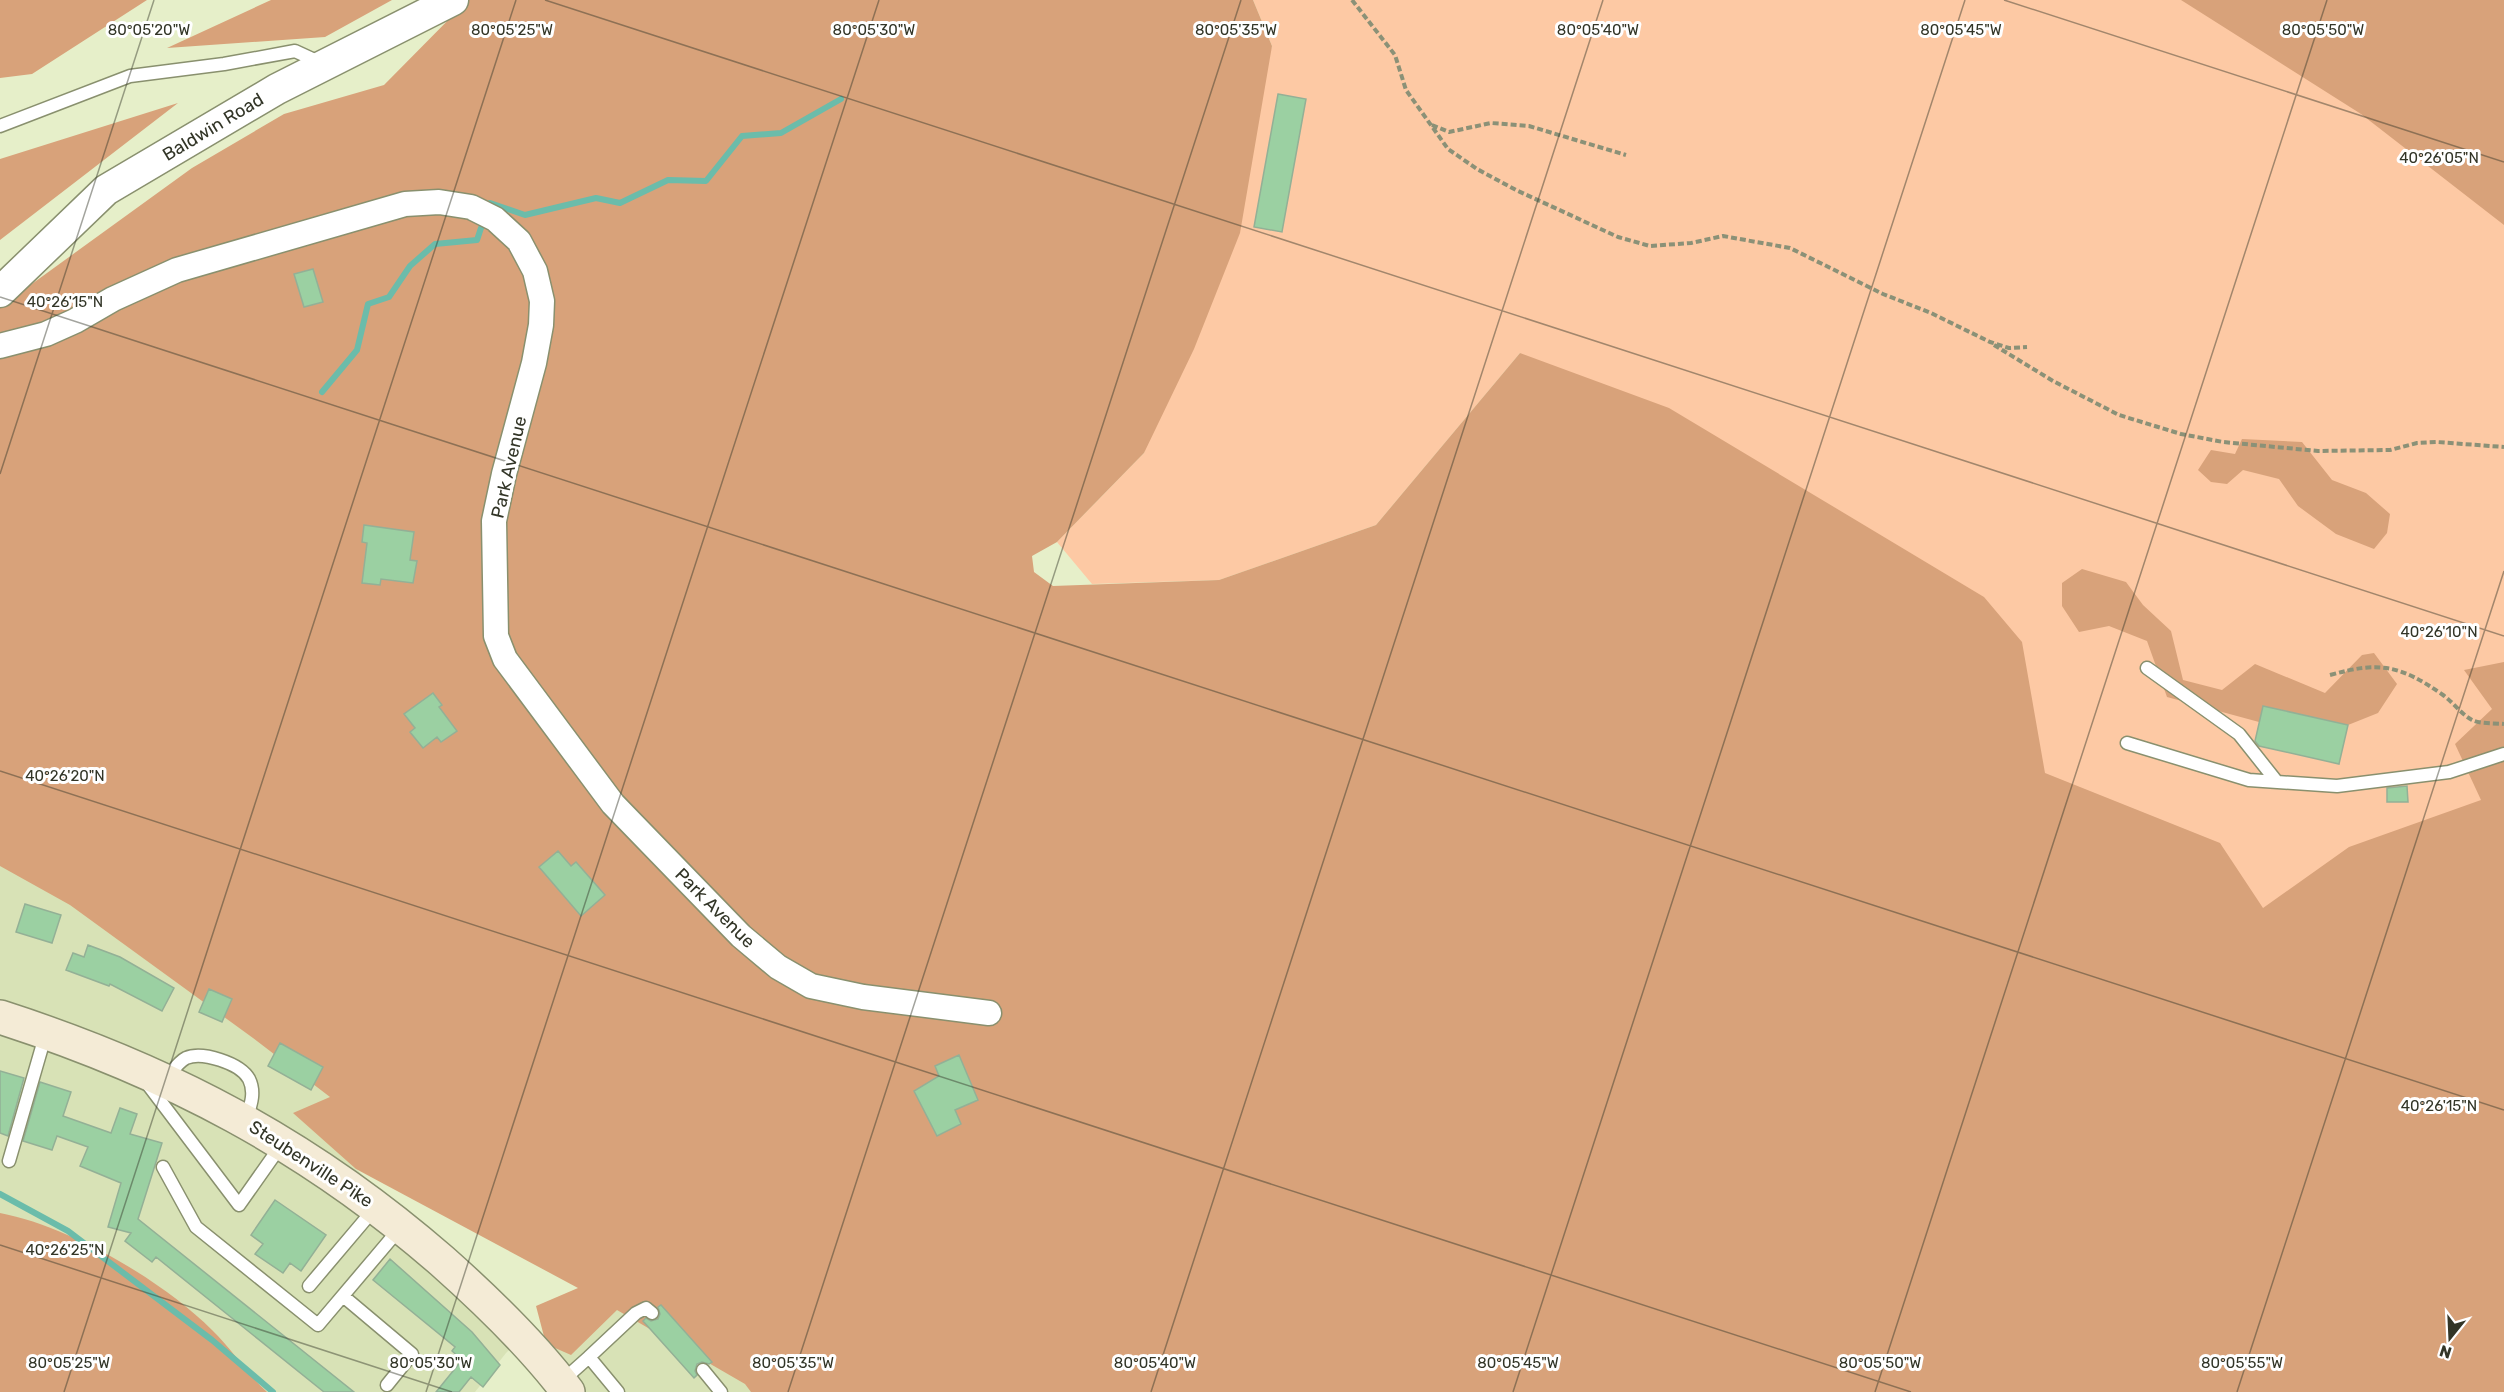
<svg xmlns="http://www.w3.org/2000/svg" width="2504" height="1392" font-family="Rubik,sans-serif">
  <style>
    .built { fill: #d8e2b6 }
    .green { fill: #fdc9a4 }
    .forest { fill: #d8a27a }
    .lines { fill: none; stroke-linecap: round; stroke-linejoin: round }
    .stream { stroke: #6bbcaa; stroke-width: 6 }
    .building { fill: #9bd0a2; stroke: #93b096; stroke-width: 1.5 }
    .service-casing { stroke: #89906e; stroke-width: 15 }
    .minor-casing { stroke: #89906e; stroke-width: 27 }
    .tertiary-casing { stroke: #89906e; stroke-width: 33 }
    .secondary-casing { stroke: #89906e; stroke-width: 36 }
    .path { stroke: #8b9177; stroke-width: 4; stroke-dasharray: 6 3; stroke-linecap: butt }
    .service { stroke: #fff; stroke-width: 12 }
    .minor { stroke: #fff; stroke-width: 24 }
    .tertiary { stroke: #fff; stroke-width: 30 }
    .secondary { stroke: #f4ebd6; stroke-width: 33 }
    .ticks { fill: none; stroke: #323527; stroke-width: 1.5; stroke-opacity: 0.45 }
    .labels { text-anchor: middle; stroke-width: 6; stroke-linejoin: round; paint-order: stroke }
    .street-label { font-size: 18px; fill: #323527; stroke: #fff }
    .ticks-label { font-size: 15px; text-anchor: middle; fill: #323527; stroke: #fff; stroke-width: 6; stroke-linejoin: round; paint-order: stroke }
  </style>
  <rect width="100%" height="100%" fill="#e6efc9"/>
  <path class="built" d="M0,832L394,1077L356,1169L532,1327L506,1353L475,1392H239L0,1233Z
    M645,1281L799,1392H581L546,1344Z"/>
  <path class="green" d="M1253,0H2295L2504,156V811L2298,884L2263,909L1941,772L1520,353L1376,525L1219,580L1092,584L1057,542L1144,453L1272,46Z"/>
  <path class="forest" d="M0,0H147L32,74L0,78Z
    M271,0H392L325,37L167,48Z
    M468,0H1253L1272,46L1240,233L1194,349L1144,453L1057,542L1032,556L1034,572L1053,586L1219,580L1376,525L1520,353L1669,408L1984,597L2022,642L2045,773L2220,843L2263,908L2349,847L2481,800L2455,744L2492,709L2464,670L2504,662V1392H751L745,1384L617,1310L571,1355L546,1344L536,1306L578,1288L356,1169L293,1113L330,1097L253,1038L70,905L0,866V307L192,168L284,114L384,85Z
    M2181,0H2504V225L2361,114Z
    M178,103L0,240V159Z
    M2242,439L2302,442L2332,480L2366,493L2390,514L2387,533L2374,549L2336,534L2298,506L2279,479L2243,470L2227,484L2211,482L2198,470L2211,450L2235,454Z
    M2082,569L2126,582L2143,605L2171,631L2183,680L2222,690L2255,664L2325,693L2362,655L2374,653L2397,684L2378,713L2348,725L2259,722L2167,697L2147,641L2109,626L2079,632L2062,606V583Z
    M0,1213C69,1226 162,1280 212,1330C232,1349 246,1373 267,1392H0Z"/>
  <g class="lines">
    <path class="stream" d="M490,203L525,215L596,198L620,203L668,180L706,181L742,136L781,133L841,99
      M322,392L357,350L368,304L389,297L410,266L435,244L477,240L481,228
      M0,1194L68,1231L212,1340L273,1392"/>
  </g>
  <path class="building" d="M1278,94L1306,99L1282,232L1254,227Z
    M313,269L323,302L304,307L294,274Z
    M364,525L414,532L410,560L417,561L413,583L381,579L380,585L362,583L367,543L362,542Z
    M433,693L442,705L439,707L457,731L441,742L437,737L423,748L410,732L415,728L404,714Z
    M2263,706L2348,725L2339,764L2259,746L2255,741Z
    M2407,786L2408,802H2387V788Z
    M558,851L571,866L576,862L605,895L581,916L539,867Z
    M25,904L61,915L52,943L16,932Z
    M88,945L120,957L174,988L162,1011L110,984L109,986L66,970L73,953L84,957Z
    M209,989L232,999L222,1022L199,1012Z
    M280,1043L323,1067L311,1090L268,1066Z
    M959,1055L978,1100L955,1110L961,1124L937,1136L914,1091L939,1076L935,1066Z
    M0,1071L24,1078L8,1136L0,1133Z
    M40,1082L71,1092L63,1116L111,1133L120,1108L137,1114L130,1134L162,1143L138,1219L354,1392H324L156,1257L152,1262L125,1241L131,1233L108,1227L121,1183L80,1166L88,1147L57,1136L52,1150L23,1141Z
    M275,1200L326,1235L301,1271L290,1263L283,1273L255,1254L263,1244L251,1235Z
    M390,1259L472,1332L500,1365L483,1387L471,1377L459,1392H436L462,1360L452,1351L455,1347L373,1280Z
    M661,1305L712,1362L709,1364L702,1362L697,1364L695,1371L697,1375L694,1378L643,1321L646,1318L651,1321L658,1319L660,1314L658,1307Z"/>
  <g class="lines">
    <defs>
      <path id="service" d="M0,126L130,76L224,64L295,51L321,63
        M2147,668L2239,734L2277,782
        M2127,743L2249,780L2337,786L2449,772L2504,754
        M166,1079C172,1072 178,1062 186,1058C202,1051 240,1063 249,1079C256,1093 250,1107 246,1120
        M146,1082L239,1205L282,1144
        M9,1161L46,1033
        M163,1167L196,1227L318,1325L401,1227
        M309,1286L375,1208
        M343,1296L412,1354L387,1385
        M589,1357L636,1313L646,1308L652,1313
        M703,1370L721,1392
        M561,1382L589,1357L618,1392"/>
      <path id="minor" d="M0,346L46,334L75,321L113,299L177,270L405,204L439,202L471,207L495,219L519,241L535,271L542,301L541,325L534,363L504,474L494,521L496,636L505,659L613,804L741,936L778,967L811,986L863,997L989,1013"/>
      <path id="tertiary" d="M0,292L106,190L277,89L453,0"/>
      <path id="secondary" d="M0,1017C168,1071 309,1145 442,1261C487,1301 532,1344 568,1392"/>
    </defs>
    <use href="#service" class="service-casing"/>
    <use href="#minor" class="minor-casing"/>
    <use href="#tertiary" class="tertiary-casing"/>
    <use href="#secondary" class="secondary-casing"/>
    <path class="path" d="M1352,0L1395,55L1406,90L1448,149L1477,169L1516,190L1618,237L1650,246L1691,243L1723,236L1790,248L1883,294L1931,313L1990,342L2009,348L2027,347
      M1432,125L1449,132L1491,123L1529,126L1626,155
      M1994,345L2053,381L2119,415L2181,434L2223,442L2318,451L2390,450L2417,443L2437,442L2504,447
      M2330,675C2380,661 2400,665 2443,695C2453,702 2461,714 2472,720C2480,724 2495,723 2504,724"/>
    <use href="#service" class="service"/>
    <use href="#minor" class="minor"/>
    <use href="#tertiary" class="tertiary"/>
    <use href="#secondary" class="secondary"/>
  </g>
  <path class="ticks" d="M545,0L2504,636M2004,0L2504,162M0,297L2504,1110M0,474L154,0M0,771L1911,1392M0,1245L452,1392M64,1392L516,0M426,1392L879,0M788,1392L1241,0M1151,1392L1603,0M1513,1392L1965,0M1875,1392L2327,0M2237,1392L2504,571"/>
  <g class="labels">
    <g class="street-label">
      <text transform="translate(213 127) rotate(-31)" y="6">Baldwin Road</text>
      <text transform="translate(509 467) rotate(-77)" y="6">Park Avenue</text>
      <text transform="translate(715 908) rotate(45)" y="6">Park Avenue</text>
      <text transform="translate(311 1164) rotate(33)" y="6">Steubenville Pike</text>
    </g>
  </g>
  <g class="ticks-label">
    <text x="149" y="35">80°05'20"W</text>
    <text x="512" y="35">80°05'25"W</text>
    <text x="874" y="35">80°05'30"W</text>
    <text x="1236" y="35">80°05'35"W</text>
    <text x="1598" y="35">80°05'40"W</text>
    <text x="1961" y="35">80°05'45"W</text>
    <text x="2323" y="35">80°05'50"W</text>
    <text x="2439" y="163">40°26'05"N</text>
    <text x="65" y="307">40°26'15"N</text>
    <text x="2439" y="637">40°26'10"N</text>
    <text x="65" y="781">40°26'20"N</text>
    <text x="2439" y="1111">40°26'15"N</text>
    <text x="65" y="1255">40°26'25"N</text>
    <text x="69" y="1368">80°05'25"W</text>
    <text x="431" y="1368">80°05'30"W</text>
    <text x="793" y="1368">80°05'35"W</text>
    <text x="1155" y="1368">80°05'40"W</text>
    <text x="1518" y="1368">80°05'45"W</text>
    <text x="1880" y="1368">80°05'50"W</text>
    <text x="2242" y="1368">80°05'55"W</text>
  </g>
  <g transform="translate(2450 1338) rotate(198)" stroke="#ffffff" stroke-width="4.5" paint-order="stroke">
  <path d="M0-4.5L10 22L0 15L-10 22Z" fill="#323527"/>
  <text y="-9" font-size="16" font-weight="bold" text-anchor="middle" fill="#323527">N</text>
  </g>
</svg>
